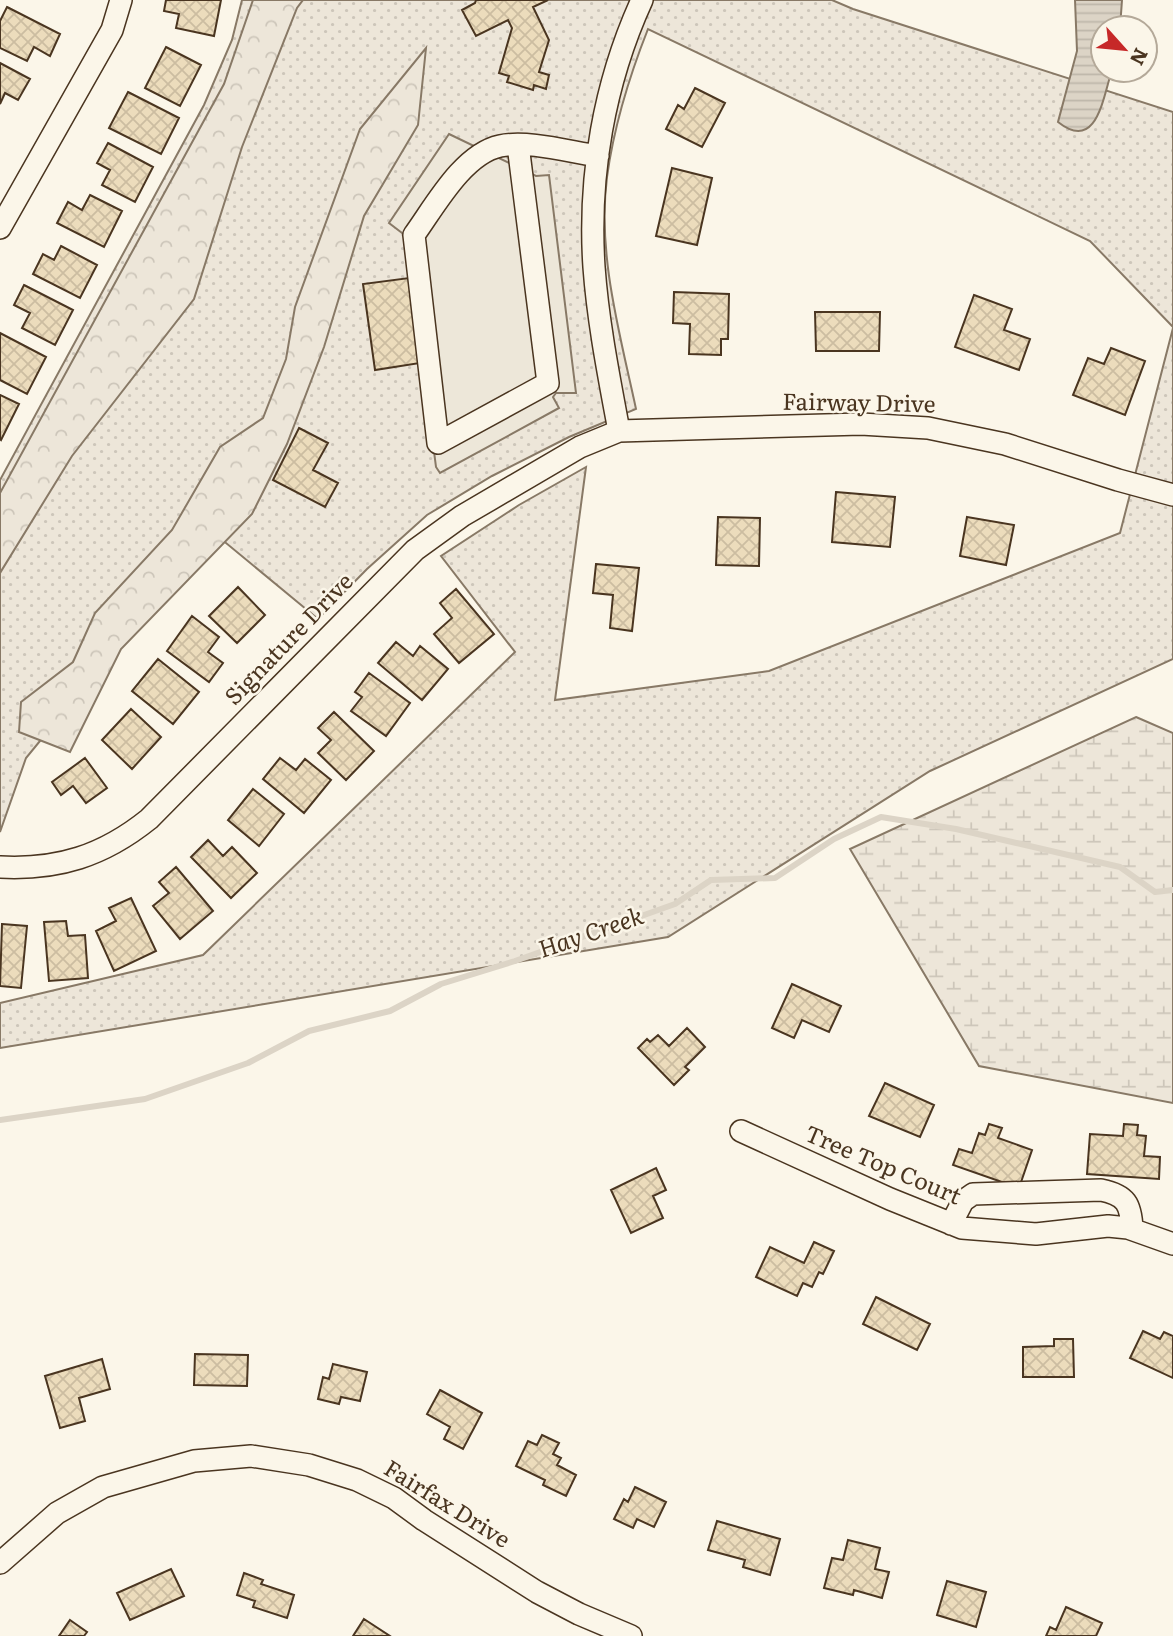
<svg xmlns="http://www.w3.org/2000/svg" width="1173" height="1636" font-family="Literata,serif">
  <style>
    .grass { fill: url(#grass-dots); stroke: #887966; stroke-width: 2 }
    .forest { fill: url(#forest-crowns); stroke: #887966; stroke-width: 2 }
    .wetland { fill: url(#wetland-marsh); stroke: #887966; stroke-width: 2 }
    .parking { fill: #ede7d9; stroke: #887966; stroke-width: 2 }
    .water { fill: url(#water-rules); stroke: #887966; stroke-width: 2 }
    .lines { fill: none; stroke-linecap: round; stroke-linejoin: round }
    .stream { stroke: #dcd4c6; stroke-width: 6 }
    .building { fill: url(#building-cross-hatch); stroke: #4a3520; stroke-width: 2 }
    .minor-casing { stroke: #4a3520; stroke-width: 24 }
    .minor { stroke: #fbf6e9; stroke-width: 21 }
    .labels { text-anchor: middle; stroke-width: 5; stroke-linejoin: round; paint-order: stroke }
    .street-label { font-size: 23px; fill: #4a3520; stroke: #fbf6e9 }
    .water-label { font-size: 24px; font-style: italic; fill: #4a3520; stroke: #fbf6e9 }
  </style>
  <defs>
    <pattern id="grass-dots" width="8" height="8" patternUnits="userSpaceOnUse" patternTransform="scale(1.75)"><rect width="8" height="8" fill="#ede6d9"/><path d="M2 2h.1M6 6h.1" fill="none" stroke="#cdc6ba" stroke-width="1.8" stroke-linecap="round"/></pattern>
    <pattern id="forest-crowns" width="20" height="18" patternUnits="userSpaceOnUse" patternTransform="scale(1.75)"><rect width="20" height="18" fill="#ede6d9"/><path d="M2 6a3 3 0 1 1 6 0M12 15a3 3 0 1 1 6 0" fill="none" stroke="#cdc6ba"/></pattern>
    <pattern id="wetland-marsh" width="20" height="14" patternUnits="userSpaceOnUse" patternTransform="scale(1.75)"><rect width="20" height="14" fill="#ede6d9"/><path d="M1 5h8M5 5V1M11 12h8M15 12V8" fill="none" stroke="#cdc6ba"/></pattern>
    <pattern id="water-rules" width="6" height="5" patternUnits="userSpaceOnUse" patternTransform="scale(1.75)"><rect width="6" height="5" fill="#dcd4c6"/><path d="M0 2.5h6" fill="none" stroke="#beb7aa"/></pattern>
    <pattern id="building-cross-hatch" width="8" height="8" patternUnits="userSpaceOnUse" patternTransform="scale(1.75)"><rect width="8" height="8" fill="#ecdcbc"/><path d="M0 0l8 8M0 8l8-8" fill="none" stroke="#ccbda1"/></pattern>
  </defs>
  <rect width="100%" height="100%" fill="#fbf6e9"/>
  <path class="grass" d="M242,0H832L853,9L1173,112V327L1090,241L648,29C629,77 614,126 607,177C597,254 620,334 636,409L569,437L492,476L427,515L367,569L318,619L220,538L116,648L26,758L0,832V480L204,105L232,40Z
    M1173,328V659L930,771L668,937L0,1048V1003L203,955L515,652L441,556L519,505L586,467L555,700L769,671L1120,533Z"/>
  <path class="forest" d="M253,0H303L297,8L242,147L194,299L72,456L0,573V493L224,84Z
    M426,48L418,125L364,216L324,347L287,444L252,514L121,649L70,752L19,732L21,702L73,662L95,613L172,530L220,447L263,418L286,359L295,307L360,129Z"/>
  <path class="wetland" d="M1136,717L1173,733V1103L979,1066L850,849Z"/>
  <path class="parking" d="M449,134L536,176L549,175L576,393H556L553,397L559,408L440,473L436,467L406,236L389,223Z"/>
  <path class="water" d="M1075,0H1122L1120,28H1103V70H1112C1103,97 1097,153 1058,122L1077,51Z"/>
  <g class="lines">
    <path class="stream" d="M0,1120L145,1099L248,1063L309,1031L390,1011L441,984L515,961L675,904L711,880L775,878L834,839L881,817L956,829L1120,867L1155,892L1173,890"/>
  </g>
  <path class="building" d="M166,0H221L214,36L176,28L179,14L164,11Z
    M476,0H548L533,7L549,40L539,72L549,75L546,89L534,85L533,90L507,82L509,76L499,73L512,28L508,20L476,36L462,10L475,3Z
    M7,7L60,34L50,56L34,47L27,61L0,48V21Z
    M166,47L201,65L180,106L145,88Z
    M0,63L30,79L18,100L5,93L0,104Z
    M695,88L725,103L702,147L666,129L678,105L684,109Z
    M128,92L179,118L161,154L109,128Z
    M108,143L153,167L135,202L102,185L110,170L97,163Z
    M672,168L712,178L697,245L656,236Z
    M90,195L122,211L104,247L57,223L68,202L82,210Z
    M61,246L97,265L80,298L33,274L43,254L54,260Z
    M409,278L420,363L375,370L363,284Z
    M24,285L73,310L55,345L22,328L30,313L14,305Z
    M674,292L729,294L728,339H721V355L689,354L690,324L673,323Z
    M974,295L1012,309L1004,330L1030,339L1019,370L955,347Z
    M815,312H880L879,351H816Z
    M0,333L46,357L27,394L0,380Z
    M1111,348L1145,361L1125,415L1073,395L1088,358L1104,364Z
    M0,395L19,404L1,440L0,439Z
    M299,428L328,443L313,470L338,483L325,507L273,480Z
    M836,492L895,497L890,547L832,542Z
    M718,517L760,518L759,566L716,565Z
    M967,517L1014,525L1006,565L960,556Z
    M596,564L639,568L632,631L610,628L613,595L593,593Z
    M238,587L265,615L237,643L209,616Z
    M456,589L494,634L459,663L434,634L452,618L440,603Z
    M192,616L219,637L208,652L223,663L209,682L167,651Z
    M396,642L413,656L420,646L448,669L422,700L378,663Z
    M158,659L199,692L173,724L132,691Z
    M369,673L410,703L386,736L351,711L362,697L355,692Z
    M131,709L161,737L132,769L102,740Z
    M334,712L374,751L346,780L318,753L331,740L318,728Z
    M85,758L107,788L86,803L73,786L61,795L52,782Z
    M280,758L296,770L305,759L331,780L304,813L263,779Z
    M253,789L284,814L259,846L228,820Z
    M208,840L223,856L232,847L257,873L231,898L191,857Z
    M176,867L213,911L180,939L153,906L169,893L159,882Z
    M131,898L156,951L114,971L96,931L116,921L109,908Z
    M66,921L68,936L85,935L88,978L49,981L44,922Z
    M2,924L27,926L21,988L0,986Z
    M792,984L841,1006L829,1032L802,1020L794,1038L772,1028Z
    M687,1028L705,1047L685,1067L689,1070L674,1085L638,1048L647,1039L650,1042L658,1035L669,1046Z
    M885,1083L934,1105L920,1137L869,1116Z
    M989,1124L1002,1128L998,1138L1032,1150L1019,1188L953,1165L959,1149L972,1153L979,1133L985,1135Z
    M1124,1124L1138,1125L1137,1135L1146,1136L1144,1156L1160,1157L1159,1179L1087,1174L1090,1134L1123,1136Z
    M656,1168L666,1190L653,1196L663,1218L631,1233L611,1190Z
    M814,1242L834,1251L823,1274L819,1272L812,1287L803,1283L797,1296L756,1277L770,1247L804,1263Z
    M876,1297L930,1324L917,1350L863,1324Z
    M1143,1331L1160,1339L1164,1332L1173,1336V1378L1130,1358Z
    M1054,1339H1073L1074,1377H1023V1347L1054,1346Z
    M195,1354L248,1355L247,1386L194,1385Z
    M102,1359L110,1389L79,1398L85,1421L60,1428L45,1376Z
    M333,1364L367,1372L360,1401L341,1397L339,1404L318,1399L323,1377L329,1379Z
    M440,1390L482,1413L463,1449L444,1439L450,1427L427,1414Z
    M542,1435L559,1443L553,1454L561,1458L557,1465L576,1475L566,1496L543,1485L545,1480L516,1466L528,1441L537,1445Z
    M635,1487L666,1502L654,1527L637,1519L633,1528L614,1519L624,1499L628,1502Z
    M717,1521L780,1539L770,1575L743,1567L745,1560L708,1550Z
    M848,1540L880,1548L875,1569L889,1572L882,1598L854,1590L853,1595L824,1588L832,1558L843,1560Z
    M171,1569L184,1596L130,1620L117,1593Z
    M244,1573L263,1580L261,1584L294,1595L287,1618L253,1607L255,1601L237,1595Z
    M947,1581L986,1592L976,1627L937,1615Z
    M1066,1607L1102,1623L1096,1636H1046L1050,1627L1056,1630Z
    M364,1619L390,1636H353Z
    M70,1620L87,1632L84,1636H59Z"/>
  <g class="lines">
    <defs>
      <path id="minor" d="M518,145L548,383L438,443L414,235C435,206 463,154 500,146C528,140 570,152 598,156
        M0,228L112,30L121,0
        M619,431C609,377 598,322 594,267C588,176 604,83 642,0
        M0,867C58,870 103,856 149,819L415,550L462,516L580,447L619,431L861,424L928,428L1005,444L1118,480L1173,495
        M741,1131L890,1199L962,1228L1036,1234L1108,1226L1128,1228L1173,1244
        M951,1224L963,1201L973,1194L1101,1190C1126,1195 1131,1204 1132,1229
        M0,1563L57,1513L103,1487L194,1461L251,1456L309,1465L357,1480L394,1498L424,1520L537,1592L579,1614L631,1636"/>
    </defs>
    <use href="#minor" class="minor-casing"/>
    <use href="#minor" class="minor"/>
  </g>
  <g class="labels">
    <g class="street-label">
      <text transform="translate(859 403) rotate(1)" y="8">Fairway Drive</text>
      <text transform="translate(289 639) rotate(-46)" y="8">Signature Drive</text>
      <text transform="translate(883 1165) rotate(23)" y="8">Tree Top Court</text>
      <text transform="translate(447 1504) rotate(32)" y="8">Fairfax Drive</text>
    </g>
    <g class="water-label">
      <text transform="translate(591 933) rotate(-19)" y="8">Hay Creek</text>
    </g>
  </g>
  <g transform="translate(1124 49) rotate(117)"><circle r="33" fill="#fbf6e9" stroke="#b4a999" stroke-width="2"/>
  <path d="M0-5L12 26L0 18L-12 26Z" fill="#c62828"/>
  <text y="-10" font-size="19" font-weight="bold" text-anchor="middle" fill="#4a3520">N</text>
  </g>
</svg>
